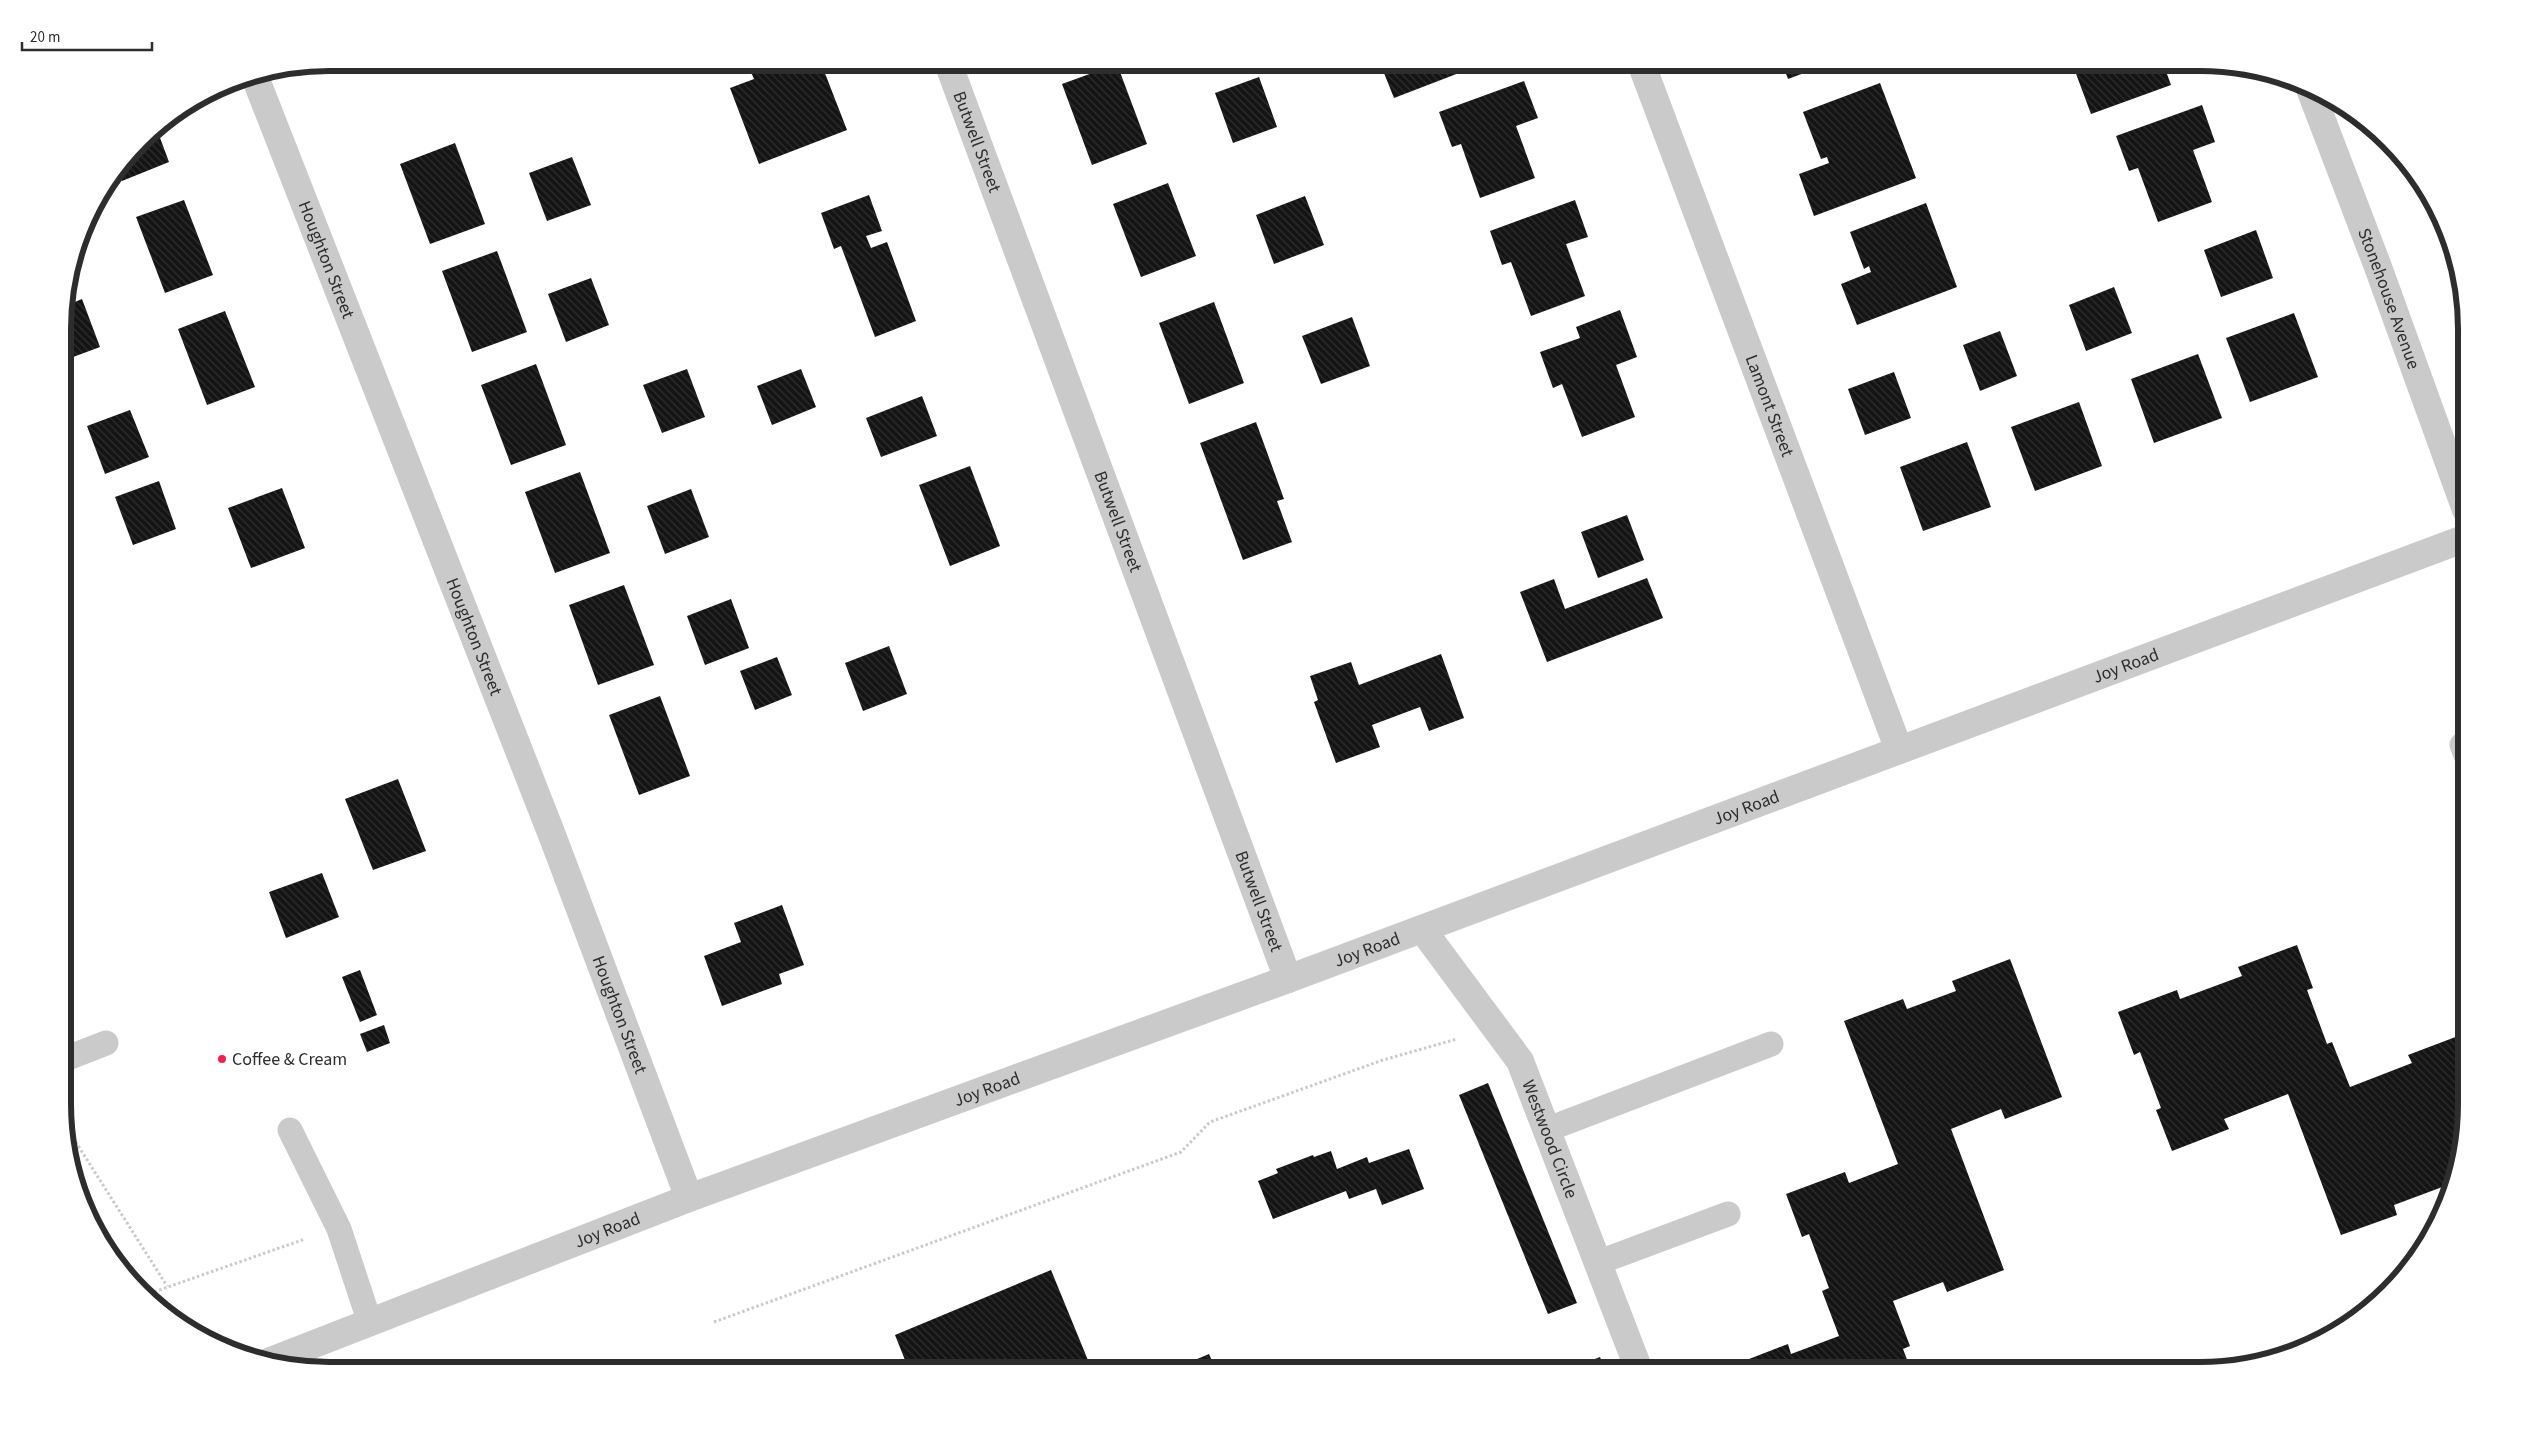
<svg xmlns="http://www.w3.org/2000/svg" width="2529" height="1433" font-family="'Source Sans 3',sans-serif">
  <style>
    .building { fill: url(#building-back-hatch) }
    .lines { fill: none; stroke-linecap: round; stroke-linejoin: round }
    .path { stroke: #cacaca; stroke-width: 3; stroke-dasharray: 2.5 2.5; stroke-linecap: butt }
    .service { stroke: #cacaca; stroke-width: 25 }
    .minor { stroke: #cacaca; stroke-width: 28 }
    .tertiary { stroke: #cacaca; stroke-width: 28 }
    .poi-dot { fill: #f71c52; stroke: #fff; stroke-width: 2 }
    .labels { text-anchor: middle; stroke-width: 5; stroke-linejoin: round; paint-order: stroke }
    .street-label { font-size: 18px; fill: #2d2d2d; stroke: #fff }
    .poi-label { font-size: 18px; fill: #2d2d2d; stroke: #fff; text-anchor: start }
    .rim { fill: none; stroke: #2d2d2d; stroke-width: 6 }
  </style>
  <defs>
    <pattern id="building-back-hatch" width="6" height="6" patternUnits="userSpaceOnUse" patternTransform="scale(1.25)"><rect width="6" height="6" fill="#141414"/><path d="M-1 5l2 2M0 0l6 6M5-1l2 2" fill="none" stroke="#2e2e2e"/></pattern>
  </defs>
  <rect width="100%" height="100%" fill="#fff"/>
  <path class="building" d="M396,63H420L399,71Z
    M747,63H821L847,130L759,164L730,88L754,79Z
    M1380,63H1485L1394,98Z
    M1782,63H1831L1788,79Z
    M2072,63H2163L2171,85L2091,114Z
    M1117,64L1147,144L1092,165L1062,84Z
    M1259,77L1277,127L1233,143L1215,93Z
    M1524,81L1538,118L1516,126L1535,178L1480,198L1461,144L1452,147L1439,112Z
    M1880,83L1916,178L1814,216L1799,174L1829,163L1827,157L1821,159L1803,112Z
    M2202,105L2215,142L2193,150L2212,202L2158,222L2138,168L2129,171L2116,136Z
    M156,127L169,162L122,181L119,174Z
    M455,143L485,224L430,244L400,164Z
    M572,157L591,205L547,221L529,173Z
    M1168,183L1196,256L1141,277L1113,204Z
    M869,195L882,231L866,236L871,248L887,242L916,321L875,337L841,246L834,249L821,213Z
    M1305,196L1324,245L1274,264L1256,215Z
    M184,200L213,275L165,293L136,217Z
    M1575,200L1588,237L1566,244L1585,296L1531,316L1511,262L1502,265L1490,231Z
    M1926,203L1957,287L1857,325L1841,284L1871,272L1869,266L1864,269L1850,232Z
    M2256,230L2273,278L2221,297L2204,250Z
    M497,251L527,332L472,352L442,271Z
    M591,278L609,325L566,342L548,294Z
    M2114,287L2132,333L2086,351L2069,305Z
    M82,299L100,347L65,360V306Z
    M1214,302L1244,383L1189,404L1159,323Z
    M1620,310L1637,357L1616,365L1635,417L1582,437L1562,384L1553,388L1540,352L1580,338L1576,327Z
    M225,311L255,387L207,405L178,329Z
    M2294,313L2318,377L2250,402L2226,338Z
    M1352,317L1370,366L1321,384L1302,336Z
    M2000,331L2017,376L1980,391L1963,345Z
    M2198,354L2222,418L2154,443L2131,379Z
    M536,364L566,445L511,465L481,385Z
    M687,369L705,417L662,433L643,385Z
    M801,369L816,407L772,425L757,386Z
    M1894,372L1911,418L1865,435L1848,389Z
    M922,396L937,436L881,457L866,418Z
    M2079,402L2102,466L2035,491L2011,427Z
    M130,410L149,457L105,474L87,426Z
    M1256,422L1284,499L1277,501L1292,542L1243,560L1200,443Z
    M1967,442L1991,507L1923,531L1900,467Z
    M970,466L1000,546L950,566L919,485Z
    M580,472L610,553L555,573L525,492Z
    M159,481L176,529L133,545L115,497Z
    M282,488L305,548L251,568L228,508Z
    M691,489L709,537L665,554L647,506Z
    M1627,515L1644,560L1598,578L1581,532Z
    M1647,578L1663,618L1547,662L1520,592L1554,579L1565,609Z
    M624,585L654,665L598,685L569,605Z
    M731,599L749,648L705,665L687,616Z
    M889,646L907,694L863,711L845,663Z
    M1441,654L1464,718L1429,731L1420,707L1372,725L1380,747L1336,763L1314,702L1318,700L1310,676L1351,662L1359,685Z
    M777,657L792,695L755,710L740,671Z
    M660,696L690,776L639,795L609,715Z
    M398,779L426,851L373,870L345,799Z
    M322,873L339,917L286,938L269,892Z
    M782,905L804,965L779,974L782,984L722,1006L704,956L741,942L734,923Z
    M2297,945L2313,988L2307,990L2327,1044L2332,1042L2350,1087L2412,1063L2408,1055L2466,1033V1121L2457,1173L2453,1183L2394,1205L2397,1215L2341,1235L2288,1094L2224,1119L2229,1129L2172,1151L2156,1110L2161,1108L2140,1052L2134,1055L2118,1012L2177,990L2180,999L2242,976L2238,967Z
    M2010,959L2062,1097L2005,1119L2001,1109L1951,1129L2004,1270L1947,1292L1943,1282L1893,1301L1910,1346L1903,1349L1911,1370H1732L1731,1366L1788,1344L1791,1354L1839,1336L1822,1291L1829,1288L1809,1234L1802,1237L1786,1194L1845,1172L1849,1183L1898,1164L1844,1021L1903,999L1907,1009L1956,991L1952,981Z
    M360,970L377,1015L360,1022L342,977Z
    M384,1025L390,1043L367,1052L360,1034Z
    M1488,1083L1577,1303L1548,1314L1459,1095Z
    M1409,1149L1424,1189L1382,1205L1376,1189L1349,1199L1346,1191L1273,1219L1258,1181L1278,1173L1276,1169L1313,1155L1314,1157L1331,1151L1337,1169L1367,1157L1369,1163Z
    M1051,1270L1092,1370H909L895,1335Z
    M1209,1354L1216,1370H1171Z
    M1600,1357L1605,1370H1572L1571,1368Z"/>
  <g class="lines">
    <path class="path" d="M65,1125L167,1286
      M145,1295L305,1239
      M714,1322L1181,1152L1210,1122L1383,1060L1457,1039"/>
    <path class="service" d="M2466,744L2462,745L2466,755
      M65,1059L106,1043
      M290,1130L339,1229L370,1323
      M1546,1130L1771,1044
      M1597,1263L1728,1214"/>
    <g class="minor">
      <path id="s1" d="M948,63L1288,979"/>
      <path id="s2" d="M1641,63L1899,750"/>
      <path id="s3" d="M255,77L552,835L689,1198"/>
      <path id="s4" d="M2310,89L2378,267L2466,510"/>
      <path id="s5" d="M1422,929L1520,1061L1639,1370"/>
    </g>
    <path class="tertiary" id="s6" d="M268,1362L689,1198L1288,979L2466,538"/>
  </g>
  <circle class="poi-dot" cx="222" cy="1059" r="5"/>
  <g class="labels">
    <g class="street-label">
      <text dy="6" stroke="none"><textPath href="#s1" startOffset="84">Butwell Street</textPath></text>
      <text dy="6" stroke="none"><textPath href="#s3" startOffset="196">Houghton Street</textPath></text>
      <text dy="6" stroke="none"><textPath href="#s4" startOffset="224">Stonehouse Avenue</textPath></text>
      <text dy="6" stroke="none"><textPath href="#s2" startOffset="366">Lamont Street</textPath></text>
      <text dy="6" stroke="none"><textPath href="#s1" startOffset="489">Butwell Street</textPath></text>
      <text dy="6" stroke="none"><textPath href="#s3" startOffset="601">Houghton Street</textPath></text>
      <text dy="6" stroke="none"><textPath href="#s6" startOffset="1984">Joy Road</textPath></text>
      <text dy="6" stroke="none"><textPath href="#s6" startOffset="1579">Joy Road</textPath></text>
      <text dy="6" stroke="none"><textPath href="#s1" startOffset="894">Butwell Street</textPath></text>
      <text dy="6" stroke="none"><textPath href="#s6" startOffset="1174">Joy Road</textPath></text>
      <text dy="6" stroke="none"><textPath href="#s3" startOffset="1006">Houghton Street</textPath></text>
      <text dy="6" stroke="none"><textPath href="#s6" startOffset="769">Joy Road</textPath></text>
      <text dy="6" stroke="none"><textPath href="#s5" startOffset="248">Westwood Circle</textPath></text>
      <text dy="6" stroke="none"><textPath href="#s6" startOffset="364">Joy Road</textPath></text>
    </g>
    <g class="poi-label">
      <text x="232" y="1065">Coffee &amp; Cream</text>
    </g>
  </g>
  <path d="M0 0H2529V1433H0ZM329 71H2200A258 258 0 0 1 2458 329V1104A258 258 0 0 1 2200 1362H329A258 258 0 0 1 71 1104V329A258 258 0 0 1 329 71Z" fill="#fff" fill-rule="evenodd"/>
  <path class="rim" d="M329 71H2200A258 258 0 0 1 2458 329V1104A258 258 0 0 1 2200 1362H329A258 258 0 0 1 71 1104V329A258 258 0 0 1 329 71Z"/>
  <path d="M22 42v8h130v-8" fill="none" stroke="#2d2d2d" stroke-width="2.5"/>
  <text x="30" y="42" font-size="15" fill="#2d2d2d" stroke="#ffffff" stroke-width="4" paint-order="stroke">20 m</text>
</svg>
